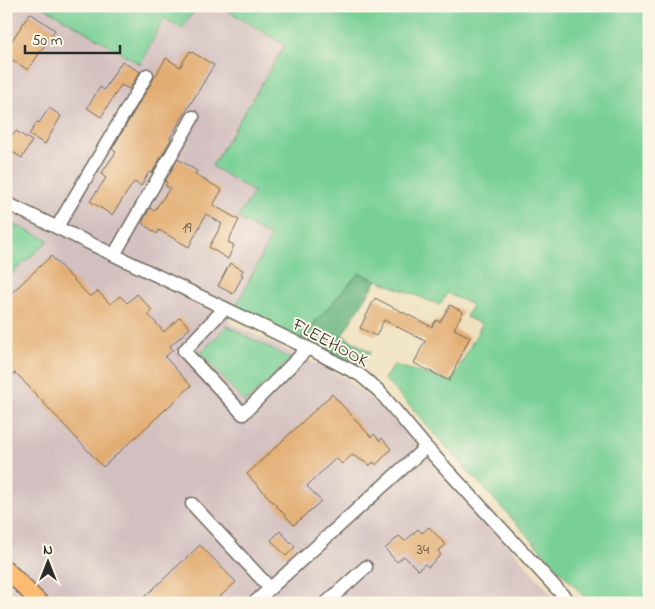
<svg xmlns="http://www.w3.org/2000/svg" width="655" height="609" font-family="'Indie Flower',sans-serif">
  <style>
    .industrial { fill: #d2bfc0 }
    .green { fill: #78d095; stroke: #527e60 }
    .forest { fill: #62b27e; stroke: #466e54 }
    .building { fill: #e2ad73 }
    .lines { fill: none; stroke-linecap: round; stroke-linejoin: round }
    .minor-casing { stroke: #6f6a5e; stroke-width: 15 }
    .major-casing { stroke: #6f6a5e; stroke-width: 19 }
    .minor { stroke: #fff; stroke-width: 12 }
    .major { stroke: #ffbb71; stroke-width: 16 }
    .labels { text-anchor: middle; stroke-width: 4; stroke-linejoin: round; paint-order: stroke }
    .number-label { font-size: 15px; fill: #594c3d }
    .street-label { font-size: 18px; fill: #2b2b2b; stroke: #fcf5e5 }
  </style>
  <rect width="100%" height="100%" fill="#fcf5e5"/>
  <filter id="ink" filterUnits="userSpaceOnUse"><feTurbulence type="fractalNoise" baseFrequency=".02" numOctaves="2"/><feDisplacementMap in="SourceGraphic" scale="10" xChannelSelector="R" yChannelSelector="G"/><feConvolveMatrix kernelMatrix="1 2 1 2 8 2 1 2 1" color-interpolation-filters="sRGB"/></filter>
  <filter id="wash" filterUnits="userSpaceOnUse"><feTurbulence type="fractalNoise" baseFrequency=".0096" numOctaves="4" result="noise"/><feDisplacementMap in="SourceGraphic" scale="20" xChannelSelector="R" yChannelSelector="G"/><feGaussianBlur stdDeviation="1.12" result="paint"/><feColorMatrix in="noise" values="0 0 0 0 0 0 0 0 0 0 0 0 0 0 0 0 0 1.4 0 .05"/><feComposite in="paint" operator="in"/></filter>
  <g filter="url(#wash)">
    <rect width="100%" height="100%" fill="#eee0be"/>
    <path class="industrial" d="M6,6H42L140,64L164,18L182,29L197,6H220L285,45L212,166L255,192L271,237L228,322L347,379L383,410L433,459L559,603H6Z"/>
    <path class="green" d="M42,6H197L182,29L164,18L140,64Z
      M220,6H649V603H590L457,459L411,407L384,379L394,365L452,381L482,324L466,317L472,305L447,293L440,305L359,273L299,340L234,310L271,237L238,218L254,192L212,166L285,45Z
      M6,221L49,240L6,279Z
      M227,326L291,359L245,403L201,353Z"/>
    <path class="forest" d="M359,273L377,280L342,335L371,352L357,368L299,340Z"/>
    <g id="blocks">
      <path class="building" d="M30,13L55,30L28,70L6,56V39L11,42Z
        M190,51L214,65L170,138L171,139L152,173L149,172L141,186L134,182L112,215L90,201L106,178L101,174L116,152L112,149L166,58L180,67Z
        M122,61L140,72L129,89L121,85L101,117L87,108L100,87L104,90Z
        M49,108L61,116L45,144L29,135L37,122L39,123Z
        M16,131L32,141L22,158L6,148V142L12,133L14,134Z
        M178,159L197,171L195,174L222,190L213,205L239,220L228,242L234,245L228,259L209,247L222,224L206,214L189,247L159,230L157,234L142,223L150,208L154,211L170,188L165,186L167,183L165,181Z
        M51,256L90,297L98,291L110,304L120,296L127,303L137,294L152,310L148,314L164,332L180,317L190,328L170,346L173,350L165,357L191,386L103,467L16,373L6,377V298Z
        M230,263L243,270L241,274L243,275L233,294L218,286Z
        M375,298L432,327L436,320L440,322L450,305L463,312L454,329L470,337L449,381L414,363L425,341L384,320L376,336L360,328Z
        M332,394L371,437L374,434L380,441L382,438L391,449L376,465L374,462L370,465L352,455L342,464L336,458L307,486L321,501L294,525L247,474Z
        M429,527L446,545L438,551L441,555L428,567L425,564L418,570L404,556L397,562L385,549L399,536L405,541L418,529L422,533Z
        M280,531L295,547L286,556L271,540Z
        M200,545L236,582L213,603H138Z"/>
    </g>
  </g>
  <g filter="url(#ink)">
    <use href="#blocks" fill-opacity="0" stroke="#6f6a5e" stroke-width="1"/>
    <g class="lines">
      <defs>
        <path id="minor" d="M6,203L320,354L360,375L379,391L426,447L570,603
          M57,227L147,75
          M114,255L193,117
          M225,308L184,351L243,414L308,348
          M192,504L270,588
          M254,603L426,447
          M326,603L366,567"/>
        <path id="major" d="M6,569L40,603"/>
      </defs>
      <use href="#minor" class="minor-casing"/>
      <use href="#major" class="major-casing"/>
      <use href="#minor" class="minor"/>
      <use href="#major" class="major"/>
    </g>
  </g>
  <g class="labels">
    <g class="number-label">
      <text x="187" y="232">19</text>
      <text x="423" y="554">34</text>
    </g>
    <g class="street-label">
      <text transform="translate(331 342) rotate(28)" y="6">FLEEHOOK</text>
    </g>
  </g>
  <rect width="655" height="609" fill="none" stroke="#fcf5e5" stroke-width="25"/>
  <g transform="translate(48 562)" stroke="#fcf5e5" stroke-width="4" paint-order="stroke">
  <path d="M0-4L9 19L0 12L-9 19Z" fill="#2b2b2b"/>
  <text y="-8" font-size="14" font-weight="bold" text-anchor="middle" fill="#2b2b2b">N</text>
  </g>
  <path d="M25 45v8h95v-8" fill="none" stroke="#2b2b2b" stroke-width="2.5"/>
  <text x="32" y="45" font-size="15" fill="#2b2b2b" stroke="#fcf5e5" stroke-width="4" paint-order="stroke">50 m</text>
</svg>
